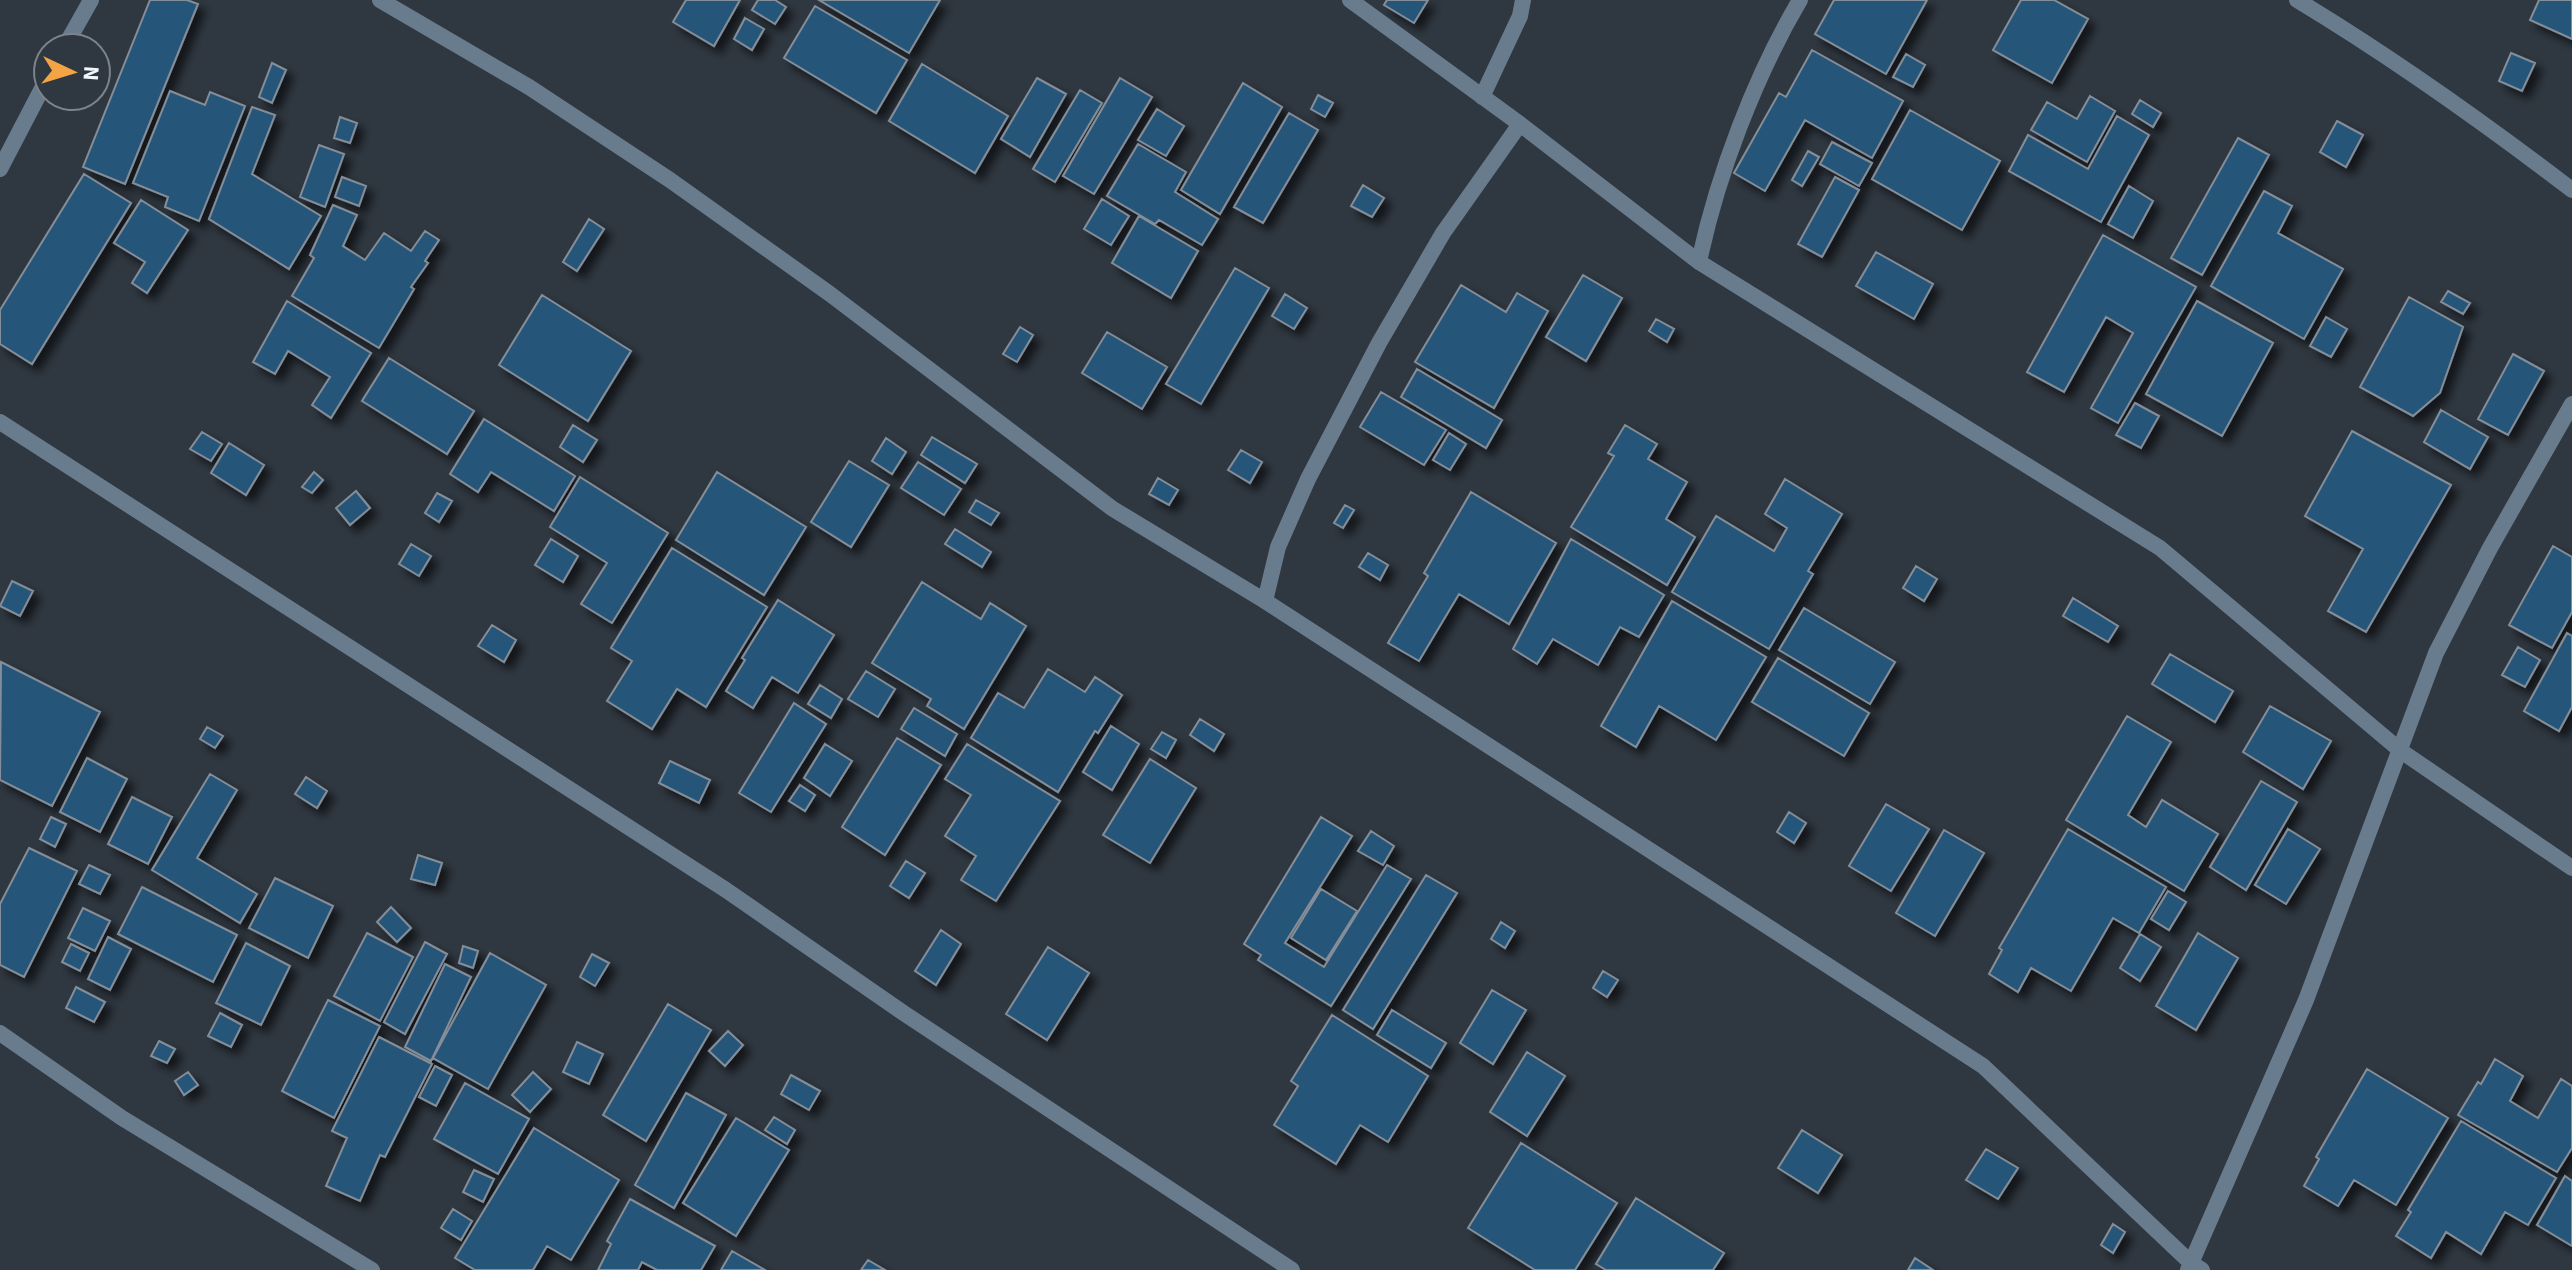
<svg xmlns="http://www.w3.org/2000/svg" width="2572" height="1270" font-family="'Source Sans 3',sans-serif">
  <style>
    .building { fill: #28547a; stroke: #848e98; stroke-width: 2; filter: url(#shadow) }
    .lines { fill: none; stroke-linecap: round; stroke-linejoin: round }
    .minor { stroke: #697c8e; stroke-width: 16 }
    .tertiary { stroke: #697c8e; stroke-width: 16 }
  </style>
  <defs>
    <filter id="shadow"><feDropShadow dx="7" dy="7" stdDeviation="4" flood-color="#0009"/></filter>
  </defs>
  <rect width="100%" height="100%" fill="#2f3740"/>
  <path class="building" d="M150,0H187L198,4L125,184L83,167Z
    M686,0H740L714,46L673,22Z
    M758,0H775L786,7L775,24L752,10Z
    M819,0H940L909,53Z
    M1387,0H1428L1414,23L1384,5Z
    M1834,0H1927L1886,74L1815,34Z
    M2021,0H2054L2088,19L2052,83L1993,50Z
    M2539,0H2572V39L2530,20Z
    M815,6L907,60L876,113L784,58Z
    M745,18L764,29L752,50L734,39Z
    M1812,50L1903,101L1872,158L1805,120L1765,191L1734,173L1779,93L1786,97Z
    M2511,53L2535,63L2522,91L2499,81Z
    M1906,54L1925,65L1913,87L1893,77Z
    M272,63L286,70L272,103L259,97Z
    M922,64L1008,116L975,173L889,121Z
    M1037,78L1066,94L1030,157L1001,139Z
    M1120,78L1152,97L1094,194L1063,176Z
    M1243,83L1282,107L1220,214L1181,190Z
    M1080,90L1102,103L1055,182L1033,169Z
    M170,91L205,105L210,92L245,106L199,221L165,207L168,197L133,183Z
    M1318,95L1333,103L1325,117L1311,109Z
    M2090,96L2115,111L2087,162L2031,130L2047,102L2077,119Z
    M2140,100L2161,113L2153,127L2132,114Z
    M252,107L275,115L252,174L321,216L289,269L209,219Z
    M1157,109L1184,126L1166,156L1138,140Z
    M1910,110L2000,161L1962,230L1872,179Z
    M1289,113L1318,130L1263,223L1234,207Z
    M2117,116L2149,135L2101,222L2009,171L2028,135L2088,169Z
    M340,117L357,123L350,143L334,138Z
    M2337,121L2363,135L2346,167L2320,152Z
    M2238,138L2269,155L2202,275L2171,258Z
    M1832,142L1872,163L1859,186L1820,164Z
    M1138,144L1186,172L1175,192L1218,219L1202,245L1159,220L1155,224L1107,196Z
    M319,145L344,154L325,207L300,197Z
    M1808,151L1819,157L1802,186L1792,180Z
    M84,174L131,203L32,364L0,344V310Z
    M342,177L366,186L359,206L335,197Z
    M1835,177L1859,190L1822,257L1798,244Z
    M1363,185L1384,198L1372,217L1351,206Z
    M2129,186L2153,201L2133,238L2108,224Z
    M2264,191L2292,206L2278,233L2343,269L2304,339L2211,286Z
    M1102,199L1129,216L1111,245L1084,229Z
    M141,200L188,230L147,293L132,283L145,262L114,243Z
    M333,205L357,215L343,246L365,260L384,233L411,251L425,231L439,240L425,261L428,263L411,287L414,289L379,348L292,296L314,258L310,255Z
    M1139,216L1198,251L1171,298L1112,263Z
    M589,219L604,229L577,271L563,262Z
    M2103,235L2196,287L2118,423L2091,408L2133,333L2106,317L2064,392L2027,372Z
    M1876,252L1933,284L1914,319L1856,286Z
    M1235,268L1269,288L1201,404L1166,384Z
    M1583,275L1622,298L1586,361L1546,337Z
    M1461,285L1506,312L1517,293L1548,311L1494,408L1415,362Z
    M2448,291L2470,303L2463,314L2441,302Z
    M1285,294L1307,308L1294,329L1272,316Z
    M542,295L631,351L588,421L499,365Z
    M2409,297L2463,327L2440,393L2413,416L2360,387Z
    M287,301L371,353L331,418L312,405L330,377L288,351L275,374L253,362Z
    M2197,301L2273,343L2222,436L2146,394Z
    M2326,317L2347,329L2331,357L2310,346Z
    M1656,319L1674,329L1667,342L1649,331Z
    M1020,327L1033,335L1017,362L1003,354Z
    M1107,332L1167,367L1142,409L1082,373Z
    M2513,354L2544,371L2508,435L2478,419Z
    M389,358L474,411L447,454L362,401Z
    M1417,369L1502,420L1486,448L1401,397Z
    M1381,392L1446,430L1424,465L1360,427Z
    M2135,403L2159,416L2141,448L2116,435Z
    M2441,410L2488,437L2470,469L2424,442Z
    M484,419L575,476L554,511L491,472L478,492L450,474Z
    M573,425L597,440L583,462L560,447Z
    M1625,425L1657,444L1648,459L1687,482L1666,519L1695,537L1667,585L1571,527L1614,456L1608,453Z
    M2352,431L2451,485L2366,632L2328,611L2363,549L2305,516Z
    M202,432L222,444L211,461L190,449Z
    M1449,433L1466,444L1450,470L1433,460Z
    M932,437L977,464L965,483L921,455Z
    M886,438L906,452L892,474L872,461Z
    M229,443L264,465L246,495L211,473Z
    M1241,450L1262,462L1250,483L1228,470Z
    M849,461L889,485L851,547L811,522Z
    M918,462L961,489L944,515L901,488Z
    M314,472L323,480L312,493L302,487Z
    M717,472L806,527L764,595L676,540Z
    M580,477L668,533L612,623L581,604L607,563L550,527Z
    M1158,478L1178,490L1169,505L1149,494Z
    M1785,479L1842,514L1808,571L1813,574L1769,649L1672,592L1716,516L1774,551L1787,528L1765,514Z
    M356,491L370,508L350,525L336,508Z
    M1471,492L1556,543L1509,624L1459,594L1419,661L1388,643L1428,576L1424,573Z
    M437,493L452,501L439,522L425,513Z
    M976,500L999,513L991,525L969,512Z
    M1345,505L1354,510L1343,528L1334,523Z
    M955,529L991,552L982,567L945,544Z
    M551,539L578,556L563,582L535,565Z
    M1571,539L1664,595L1639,637L1620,627L1598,665L1553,639L1537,664L1513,649Z
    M411,544L431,556L419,576L399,564Z
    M2553,546L2572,557V612L2552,648L2509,625Z
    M672,548L767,607L706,707L677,689L652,729L607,701L632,661L611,648Z
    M1368,553L1388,565L1380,580L1359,567Z
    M1916,566L1937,579L1924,601L1903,588Z
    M12,581L33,591L20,616L0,606Z
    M922,582L981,619L990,603L1026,626L964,729L927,706L931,699L872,663Z
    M2073,598L2118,626L2108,642L2063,616Z
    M778,600L834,635L798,693L772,677L753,708L726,691L745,660L742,658Z
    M1672,601L1766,657L1716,740L1659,706L1636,747L1601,726Z
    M1804,608L1895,662L1870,704L1779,650Z
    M492,625L516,640L504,662L478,646Z
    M2567,633L2572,636V707L2559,731L2524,711Z
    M2518,647L2540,660L2525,687L2502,675Z
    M2170,654L2233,691L2215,722L2152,684Z
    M1778,658L1869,713L1844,756L1752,702Z
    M1,662L100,712L52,806L0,780Z
    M1048,669L1085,692L1095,677L1122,695L1098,733L1095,731L1058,792L971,738L998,693L1024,708Z
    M866,671L895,689L878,717L848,699Z
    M820,685L842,699L831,718L808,704Z
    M794,703L826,724L771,812L739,793Z
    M2270,706L2331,741L2303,789L2243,752Z
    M914,708L957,734L945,756L901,729Z
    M2127,716L2171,742L2128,815L2146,827L2162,800L2218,834L2184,891L2066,820Z
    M1200,719L1224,734L1214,751L1190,735Z
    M1111,726L1139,744L1112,790L1083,772Z
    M207,727L223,736L215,748L200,739Z
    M1162,732L1176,740L1166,758L1151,749Z
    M897,738L941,765L885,855L842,827Z
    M825,744L852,761L830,796L804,778Z
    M967,744L1060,801L996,901L961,880L976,856L945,836L971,795L945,779Z
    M87,758L127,779L100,832L60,812Z
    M1150,759L1196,788L1150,863L1103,835Z
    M670,761L710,780L699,803L659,783Z
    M210,774L237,790L197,858L257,894L240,923L152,870Z
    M306,777L327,791L317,808L295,794Z
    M2261,781L2297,802L2246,890L2210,867Z
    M800,785L815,795L805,811L789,801Z
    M132,797L172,817L148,864L108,844Z
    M1886,804L1929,829L1891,891L1849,866Z
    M1789,812L1806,823L1794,843L1777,832Z
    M51,817L66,824L55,847L40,839Z
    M1321,817L1352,836L1285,943L1324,967L1387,865L1411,879L1331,1006L1258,960L1261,955L1244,944Z
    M2068,829L2166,887L2139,933L2113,918L2071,991L2031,968L2018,992L1989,974L2002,950L1999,948Z
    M2288,829L2320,849L2286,904L2255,885Z
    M1944,830L1984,853L1935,936L1896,913Z
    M1371,831L1394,846L1383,865L1358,851Z
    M29,848L77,871L24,977L0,965V904Z
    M418,855L442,863L435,885L411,879Z
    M906,861L925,873L909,898L890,886Z
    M89,865L110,875L100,894L79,884Z
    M1426,875L1457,893L1373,1029L1343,1010Z
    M275,878L333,906L308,958L249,928Z
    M142,887L237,935L213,982L118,934Z
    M1321,889L1357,911L1326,960L1291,938Z
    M2168,891L2186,902L2169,930L2151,919Z
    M391,907L411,928L397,942L377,922Z
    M83,908L110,921L95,951L68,938Z
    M1501,922L1515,931L1505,948L1491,939Z
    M941,930L961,944L936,985L915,971Z
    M367,933L413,957L380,1021L334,996Z
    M2198,933L2238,958L2196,1030L2156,1006Z
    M2140,934L2161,947L2140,981L2120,968Z
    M108,937L131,949L110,990L88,979Z
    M425,942L447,954L405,1034L384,1022Z
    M246,943L290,966L261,1025L216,1003Z
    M71,944L89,953L80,971L62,962Z
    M463,946L478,951L473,968L459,963Z
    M1048,947L1089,973L1047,1040L1006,1014Z
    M490,953L546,985L488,1089L433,1058Z
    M592,954L609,963L595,986L580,977Z
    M445,964L471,977L431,1061L405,1047Z
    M1603,971L1618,980L1607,997L1593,988Z
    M76,987L105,1002L94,1022L66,1008Z
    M1492,990L1526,1010L1493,1064L1460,1043Z
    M328,1000L380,1026L334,1118L282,1091Z
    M668,1004L711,1030L646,1141L603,1115Z
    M1392,1010L1446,1043L1431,1068L1377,1035Z
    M220,1013L242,1025L231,1047L208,1036Z
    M1332,1015L1428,1076L1388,1142L1360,1125L1336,1164L1274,1125L1298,1086L1291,1081Z
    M728,1031L743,1045L725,1066L709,1051Z
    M379,1037L432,1064L385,1157L380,1155L360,1201L326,1186L347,1138L332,1131Z
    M159,1041L175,1049L167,1063L151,1056Z
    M577,1042L603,1054L589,1084L563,1072Z
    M1527,1052L1565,1076L1527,1136L1490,1112Z
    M2495,1059L2523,1076L2510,1101L2538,1118L2561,1079L2572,1086V1148L2557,1172L2458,1115L2478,1082L2481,1084Z
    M435,1066L452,1075L436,1106L419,1097Z
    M2367,1069L2448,1118L2396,1205L2354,1180L2338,1206L2304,1186L2319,1159L2316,1157Z
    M188,1072L198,1085L184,1095L175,1081Z
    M533,1072L551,1089L530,1112L512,1095Z
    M791,1075L820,1091L809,1110L781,1094Z
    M465,1083L529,1119L498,1174L434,1139Z
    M686,1093L726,1115L674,1208L635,1185Z
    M774,1117L795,1130L787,1144L765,1130Z
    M736,1118L789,1150L736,1236L683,1203Z
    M2461,1121L2556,1178L2528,1225L2505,1212L2481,1254L2446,1232L2431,1258L2396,1236L2411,1212L2408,1210Z
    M534,1128L619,1180L571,1260L547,1246L533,1270H475L455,1258Z
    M1802,1130L1842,1155L1818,1193L1778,1168Z
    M1521,1143L1617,1203L1575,1270H1535L1468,1228Z
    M1986,1149L2018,1168L1998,1199L1966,1180Z
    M474,1170L494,1179L483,1202L463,1192Z
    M2565,1176L2572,1181V1246L2537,1225Z
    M1636,1198L1724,1253L1713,1270H1606L1596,1264Z
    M630,1199L715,1246L701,1270H657L642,1262L638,1270H598L611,1244L607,1241Z
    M453,1209L472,1221L461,1240L441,1228Z
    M2113,1224L2125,1232L2113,1253L2101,1245Z
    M732,1251L765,1270H721Z
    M1915,1258L1933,1270H1908Z
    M868,1260L885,1270H861Z"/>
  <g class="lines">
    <path class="minor" d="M380,0L529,87L670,180L830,294L1113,509L1265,601L1983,1066L2191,1263L2202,1270
      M1350,0L1520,124L1699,262L2160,548L2401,751L2572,868
      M2297,0C2393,58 2483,122 2572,190
      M1482,97L1520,16L1523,0
      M1699,262C1717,176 1755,76 1800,0
      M0,422L726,890L905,1014L1292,1270
      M1265,601L1278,547L1308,479L1379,343L1443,233L1520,124
      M0,1033L122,1118L372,1270
      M2188,1270L2306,1000L2436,653L2490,548L2572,404"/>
    <path class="tertiary" d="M64,48L91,0
      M0,169L48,77"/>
  </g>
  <g transform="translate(72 72) rotate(94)"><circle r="38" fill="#2f3740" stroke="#7c838b" stroke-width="2"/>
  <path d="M0-6L14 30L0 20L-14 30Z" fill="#f4a444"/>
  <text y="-12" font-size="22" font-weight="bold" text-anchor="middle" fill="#f0f6fb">N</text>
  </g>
</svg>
